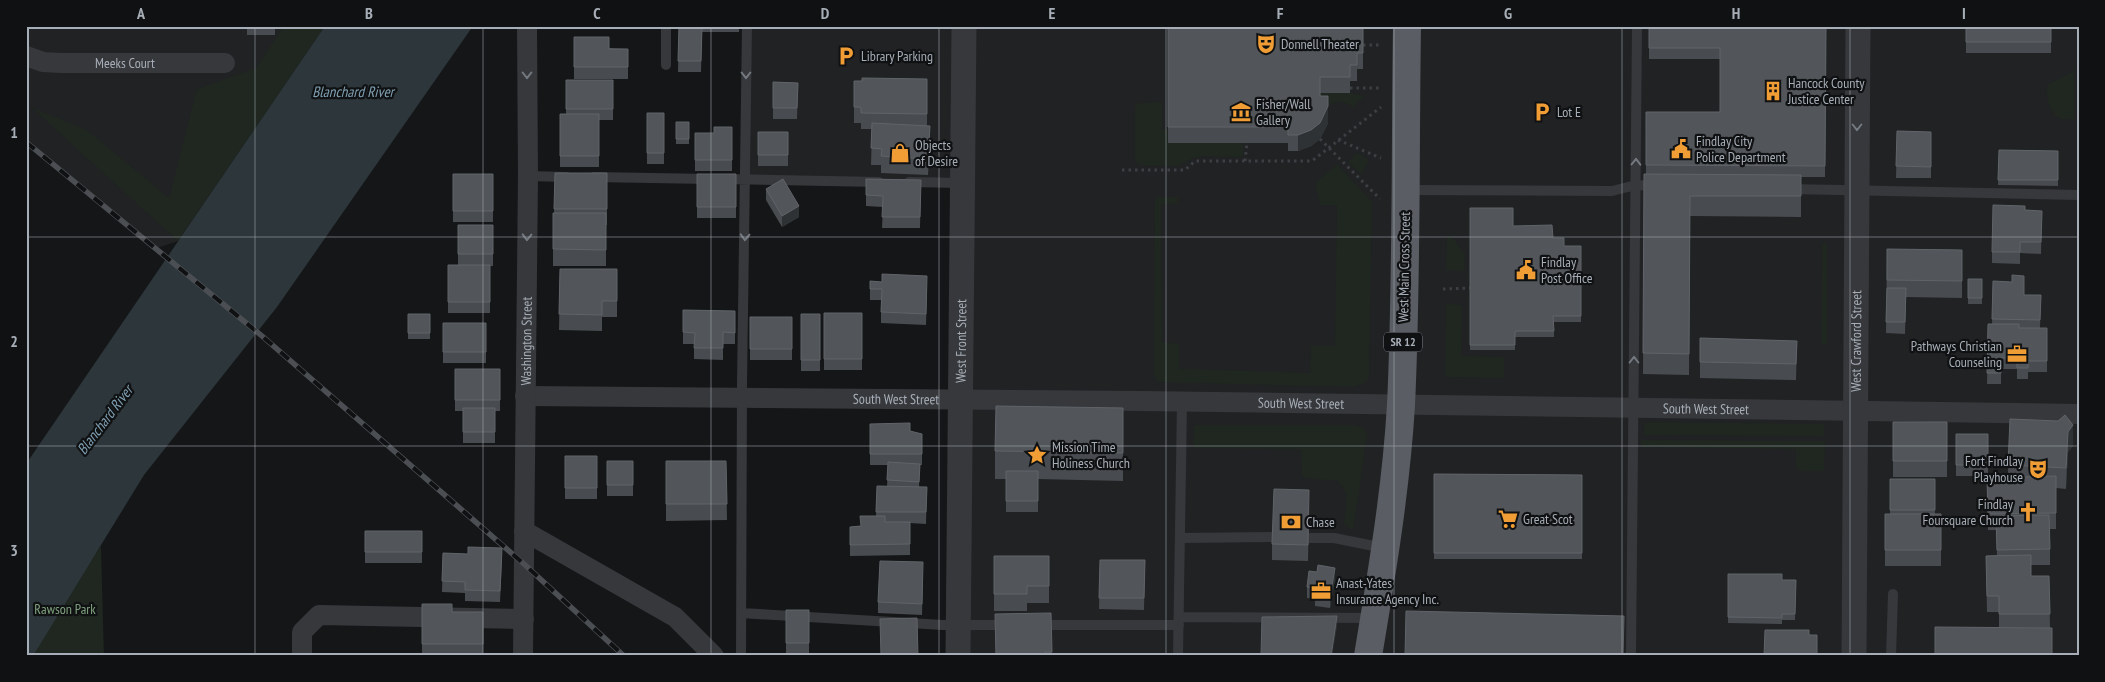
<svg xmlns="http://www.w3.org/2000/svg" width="2105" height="682" font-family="'PT Sans Narrow',sans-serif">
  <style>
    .built { fill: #212224 }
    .green { fill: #1f2720 }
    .water { fill: #2c363b }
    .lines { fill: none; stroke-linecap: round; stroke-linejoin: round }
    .path { stroke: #3c3f43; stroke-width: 3; stroke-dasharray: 2.5 4; stroke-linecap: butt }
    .service { stroke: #36383c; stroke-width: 10 }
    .minor { stroke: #36383c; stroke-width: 20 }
    .tertiary { stroke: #36383c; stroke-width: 25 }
    .trunk { stroke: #5a5e64; stroke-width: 28 }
    .rail-casing { stroke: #4b4e53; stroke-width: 5.5 }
    .rail { stroke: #101112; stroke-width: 4; stroke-dasharray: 11; stroke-linecap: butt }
    .wall { fill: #484b4f }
    .shaded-wall { fill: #2f3234 }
    .building { fill: #52565a; stroke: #606469 }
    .oneway { stroke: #747980 }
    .grid { fill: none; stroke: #a7aeb7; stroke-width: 1; stroke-opacity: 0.55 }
    .labels { text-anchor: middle; stroke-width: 4.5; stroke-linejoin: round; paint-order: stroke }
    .shield { fill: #101112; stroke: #7a7f86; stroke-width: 1 }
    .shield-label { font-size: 12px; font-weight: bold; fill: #a7aeb7 }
    .poi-label { font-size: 14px; fill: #a7aeb7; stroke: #101112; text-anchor: start }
    .street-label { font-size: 14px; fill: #a7aeb7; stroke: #101112 }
    .park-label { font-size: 14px; fill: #80a27f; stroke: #101112 }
    .water-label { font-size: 15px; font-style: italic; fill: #7f9fb2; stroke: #101112 }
    .neatline { fill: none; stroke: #a7aeb7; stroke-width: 2 }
    .grid-label { font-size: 16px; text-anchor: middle; font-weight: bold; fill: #a7aeb7 }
  </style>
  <rect width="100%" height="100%" fill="#151617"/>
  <path class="built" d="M26,26H325L178,241L157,248L26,140Z
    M748,26H2079V656H957L962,184L746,180Z"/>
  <path class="green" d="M284,26H325L178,241L31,107L87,130L169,198L197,89L256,68Z
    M2074,71V119C2070,119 2064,120 2061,119C2049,114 2046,96 2047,85Z
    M1320,93H1350L1364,96L1353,107C1341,99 1332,100 1324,112H1320Z
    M1162,102V129H1168V143H1244L1243,157L1203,156L1193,158L1178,166L1138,165L1135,160V107L1139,103Z
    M1357,152L1369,160L1362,175L1348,162Z
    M1337,164L1372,202L1369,378L1365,383L1352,387L1157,382L1154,376L1155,201L1157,197H1177L1179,200L1177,203L1161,205L1162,342L1179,344V369L1310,373L1311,346H1335L1337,205H1320L1315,183Z
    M1447,235L1452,237L1465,254L1464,271L1446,270Z
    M1822,243H1827V344H1821Z
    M1446,304L1462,305L1461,356L1504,357V378L1445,377Z
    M1649,422L1824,424L1825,436L1643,435L1644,425Z
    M1194,425H1355L1364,428L1367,435L1353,531L1344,523C1346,505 1351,495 1338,481L1306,478L1302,476L1301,449L1193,448Z
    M1641,440L1825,441L1824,471H1801L1796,467V449L1641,447Z
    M101,546L104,656H26Z"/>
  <path class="water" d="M325,26H473L277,307L144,475L33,656H26V464Z"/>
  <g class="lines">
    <path class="path" d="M1363,45H1381
      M1350,88H1381
      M1320,139L1380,199
      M1338,140L1381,158
      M1245,161L1247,143
      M1122,170H1185L1195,161H1312L1381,107
      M1443,289L1470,288"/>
    <path class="service" d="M666,26V65
      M528,176L567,177
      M594,177L709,179
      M724,179L879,182
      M909,182L962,183
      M1790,189L2079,195
      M1406,190L1612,191L1636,185L1655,186
      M1180,538L1273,537
      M1308,538H1334L1384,548
      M741,613L943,625H1008
      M1179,617L1373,618
      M1040,625H1179
      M741,656L742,384L747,26
      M1178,656L1182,403
      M1631,656L1637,26
      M1891,656L1893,594"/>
    <g class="minor">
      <path id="s1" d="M26,56L43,62L60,63H225"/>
      <path id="s2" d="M525,396L1142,401L2079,414"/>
      <path d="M524,531L675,617L714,656"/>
      <path d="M302,656V632L319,615L524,619"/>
      <path id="s3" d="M523,656L528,176L527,26"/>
    </g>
    <g class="tertiary">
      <path id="s4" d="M958,656L964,26"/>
      <path id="s5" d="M1854,656L1858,26"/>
    </g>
    <path class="trunk" d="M1368,656C1382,572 1396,489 1401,405C1407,279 1405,152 1407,26"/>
    <defs>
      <path id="rail" d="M26,142L262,336L524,564L624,656"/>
    </defs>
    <use href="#rail" class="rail-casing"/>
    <use href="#rail" class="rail"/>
  </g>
  <path class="wall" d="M247,26H275V35H247Z
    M577,26H628V27H577Z
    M679,26H739V32H702L701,72H678Z
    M1168,26H1363V69H1357V81H1350V93H1320L1328,123L1320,139L1311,146L1298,151H1288V143H1168Z
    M1649,26H1826L1825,177H1801V217L1690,216L1689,375L1643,374L1644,174H1646V112H1720V59H1649Z
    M1966,26H2051V53H1966Z
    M574,37L609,48L628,49V79H574Z
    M927,79V126L930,142L928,175L881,173V165H871L872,129H861V123H854V81Z
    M566,80H613V120H599V167H560V114H566Z
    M773,82L798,83L797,119H773Z
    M647,113H664V164H647Z
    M676,122H689V144H676Z
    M732,127V171H695V133H714Z
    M1897,131L1931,132V178H1896Z
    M758,132H788V166H758Z
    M1999,150L2058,151V186L1998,185Z
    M555,173H607V225H606V266H553V213H554Z
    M453,174H493V222H453Z
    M697,174H736V218H697Z
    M866,179L921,180L920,228H882L883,207L866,206Z
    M766,189L799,217L782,227L766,200Z
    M1470,208L1513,226L1553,238L1564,246H1581V322H1554V337H1515V350H1470Z
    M2025,210L2042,211L2041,254L2020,253V264L1992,263V252Z
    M458,225H493V266H490V313H448V265H458Z
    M1887,249L1962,250V298L1906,297L1905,334L1886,333Z
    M560,269H617V317H602V331L559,330Z
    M1968,279H1982V304H1968Z
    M870,281L927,287L926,325L881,323V300H870Z
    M1993,281L2024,295H2041L2040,328H2047V372H2028V379H2017V369H2001V384H1987L1988,324H1992Z
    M683,310L735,311V344H723V360L694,359V344H683Z
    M824,313H862V370H824Z
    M408,314H430V339H408Z
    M801,314H820V371H801Z
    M750,317H792V360H750Z
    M443,323H486V363H443Z
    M1700,338L1797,341L1796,380L1700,378Z
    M455,369H500V411H495V443H463V411H455Z
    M1893,422H1947V477H1893Z
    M870,424L922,434V465H920L919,487H927L926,524L910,523V555L850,556V527L860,526L876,516L877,486L887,487L888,465H870Z
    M1956,434H1988V476H1956Z
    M1123,436V481L1038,479V512H1006V479H995V451Z
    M2073,446L2068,452L2066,489L2056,488V529H2050V565H2031V576H2049L2050,628L1999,627V612H1987L1986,556L1997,555L1996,530H1988L1987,478L2008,477V465Z
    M565,456H597V499H565Z
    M607,461H633V496H607Z
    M666,461H726L727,520L666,521Z
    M1434,474L1582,475V559H1434Z
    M1890,479H1935V514H1941V566H1885V514H1890Z
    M1309,506L1308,561L1272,560V544Z
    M365,531H422V563H365Z
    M443,553L502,559L500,602L465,601V593L442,592Z
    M994,556H1049V603H1027V611H994Z
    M1100,560H1145L1144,610L1099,609Z
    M923,574L922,615L878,613V602Z
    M1728,574L1782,580H1796L1795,620H1782V624L1728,623Z
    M1335,579L1330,608L1315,606V599L1307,598V587Z
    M422,604L452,612H483V655L491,656H422Z
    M786,610H809V654H786Z
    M1051,613L1052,656H996Z"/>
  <path class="shaded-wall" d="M1328,106V123L1320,139L1311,146L1298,151V135Z
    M930,126V142L928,175V159Z
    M799,206V217L782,227V216Z
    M2073,425V446L2068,452L2066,489L2068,432Z
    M1309,490V506L1308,561V545Z
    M1335,568V579L1330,608V597Z
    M1337,616V627L1332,656H1331Z"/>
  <path class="building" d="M679,26H702L701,61H678Z
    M1168,26H1363V53H1357V65H1350V77H1320V96H1328V106L1320,123L1311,130L1298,135H1288V127H1168Z
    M1649,26H1826L1825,166L1646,165V112H1720V48H1649Z
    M1966,26H2051V42H1966Z
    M574,37H609V49H628V67H574Z
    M862,78L927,79V114L861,113V107H854V81H862Z
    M566,80H613V109H566Z
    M773,82L798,83L797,108H773Z
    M647,113H664V153H647Z
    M560,114H599V156H560Z
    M676,122H689V139H676Z
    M872,123L930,126L928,159L881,156L882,149L871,148Z
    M714,127H732V160H695V133H714Z
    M1897,131L1931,132V167L1896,166Z
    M758,132H788V155H758Z
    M1999,150L2058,151V180H1998Z
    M555,173H607V209H554Z
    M453,174H493V211H453Z
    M697,174H736V207H697Z
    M1644,174L1801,175V196H1690L1689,354L1643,353Z
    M783,179L799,206L782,216L766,189Z
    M866,179L921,180L920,217H882L883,196L866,195Z
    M1993,205L2025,206V210L2042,211L2041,242H2020V252H1992Z
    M1470,208H1513V226L1552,225L1553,238H1564V246H1581V316H1553L1554,331H1515V345H1470Z
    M553,213H606V250L553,249Z
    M458,225H493V254H458Z
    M1887,249L1962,250V281L1887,280Z
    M448,265H490V302H448Z
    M560,269H617V301H602V315L559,314Z
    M882,274L927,276L926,314L881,312L882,289H870V281L882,282Z
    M2012,275L2024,276V295H2041L2040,320L1992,319L1993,281L2012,282Z
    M1968,279H1982V298H1968Z
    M1887,288H1906L1905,322H1886Z
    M683,310L735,311V333L723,332V348H694L695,333L683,332Z
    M824,313H862V359H824Z
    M408,314H430V333H408Z
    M801,314H820V360H801Z
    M750,317H792V349H750Z
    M443,323H486V352H443Z
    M1988,324H2019V328H2047V361H2028V368H2017V358H2001V373H1987Z
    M1700,338L1797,341L1796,364L1700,362Z
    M455,369H500V400H455Z
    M996,406L1123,408V453L995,451Z
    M463,408H495V432H463Z
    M2065,415L2073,425L2068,432L2066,468L2008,465L2010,419L2058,421Z
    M1893,422H1947V461H1893Z
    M910,423V431L922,434V454H870V424Z
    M1956,434H1988V465H1956Z
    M565,456H597V488H565Z
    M607,461H633V485H607Z
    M666,461H726L727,504H666Z
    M888,462L920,464L919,482L887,480Z
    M1006,471H1038V501H1006Z
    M1434,474L1582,475V553H1434Z
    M2056,476V513L1988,514L1987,478Z
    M1890,479H1935V510H1890Z
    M877,486L927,487L926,512H876Z
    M1274,489L1309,490L1308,545L1272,544Z
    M1885,514H1941V550H1885Z
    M2049,515L2050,549L1997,550L1996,516Z
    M860,516H885V522H910V544L850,545V527L861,526Z
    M365,531H422V552H365Z
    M468,547L502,548L500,591L465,590V582L442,581L443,553L468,554Z
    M2031,555V576H2049L2050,614H1999V596H1987L1986,556Z
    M994,556H1049V586H1027V594H994Z
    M1100,560H1145L1144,598H1099Z
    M880,561L923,562L922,604L878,602Z
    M1318,565L1335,568L1330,597L1315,595L1316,588L1307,587L1309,571L1317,572Z
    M1728,574H1782V580H1796L1795,614H1782V618L1728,617Z
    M422,604H452V612H483V644H422Z
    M786,610H809V643H786Z
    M1406,611L1624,616L1623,656H1405Z
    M1051,613L1052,652H1045V656H996L995,614Z
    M1337,616L1331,656H1261L1262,617Z
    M917,618L918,656H881L880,619Z
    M1935,627L2052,628V656H1935Z
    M1765,630H1809V635H1817V656H1764Z
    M453,654L491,655L453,656Z"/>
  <defs><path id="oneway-chevron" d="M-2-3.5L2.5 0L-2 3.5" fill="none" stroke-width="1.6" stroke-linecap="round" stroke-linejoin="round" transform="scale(1.25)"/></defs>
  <g class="oneway">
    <use href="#oneway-chevron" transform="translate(527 75) rotate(90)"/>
    <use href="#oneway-chevron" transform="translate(746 75) rotate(90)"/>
    <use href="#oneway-chevron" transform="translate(1857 127) rotate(90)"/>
    <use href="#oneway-chevron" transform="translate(1636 162) rotate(-89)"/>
    <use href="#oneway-chevron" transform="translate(527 237) rotate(91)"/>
    <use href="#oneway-chevron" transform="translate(745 237) rotate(92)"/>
    <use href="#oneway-chevron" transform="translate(1634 360) rotate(-90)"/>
  </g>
  <path class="grid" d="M255,26V656M483,26V656M711,26V656M939,26V656M1166,26V656M1394,26V656M1622,26V656M1850,26V656M26,237H2079M26,446H2079"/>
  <defs>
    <symbol id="theatre-bare" viewBox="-9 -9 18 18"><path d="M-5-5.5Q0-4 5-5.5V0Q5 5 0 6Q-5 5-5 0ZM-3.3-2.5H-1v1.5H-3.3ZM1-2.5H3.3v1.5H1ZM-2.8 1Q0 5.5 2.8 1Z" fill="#f09d35" stroke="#101112" stroke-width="2.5" paint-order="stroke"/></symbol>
    <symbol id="parking-bare" viewBox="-9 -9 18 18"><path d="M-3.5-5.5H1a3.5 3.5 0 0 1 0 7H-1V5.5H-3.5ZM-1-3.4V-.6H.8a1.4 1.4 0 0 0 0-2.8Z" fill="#f09d35" stroke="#101112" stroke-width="2.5" paint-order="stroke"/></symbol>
    <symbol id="building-bare" viewBox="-9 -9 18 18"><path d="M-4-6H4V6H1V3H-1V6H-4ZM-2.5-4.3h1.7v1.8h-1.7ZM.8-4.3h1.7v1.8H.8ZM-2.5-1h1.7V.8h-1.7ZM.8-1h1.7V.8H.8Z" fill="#f09d35" stroke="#101112" stroke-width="2.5" paint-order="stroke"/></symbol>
    <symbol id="museum-bare" viewBox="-9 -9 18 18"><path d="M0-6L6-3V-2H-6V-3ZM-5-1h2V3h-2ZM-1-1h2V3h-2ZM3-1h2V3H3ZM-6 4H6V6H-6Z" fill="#f09d35" stroke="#101112" stroke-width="2.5" paint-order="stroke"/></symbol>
    <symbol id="civic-bare" viewBox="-9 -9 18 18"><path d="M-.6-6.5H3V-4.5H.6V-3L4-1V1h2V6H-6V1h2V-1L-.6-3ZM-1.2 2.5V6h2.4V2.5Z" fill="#f09d35" stroke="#101112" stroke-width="2.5" paint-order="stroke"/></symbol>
    <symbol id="shop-bare" viewBox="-9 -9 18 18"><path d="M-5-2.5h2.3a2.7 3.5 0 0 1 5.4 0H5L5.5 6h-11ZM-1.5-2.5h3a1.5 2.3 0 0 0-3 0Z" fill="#f09d35" stroke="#101112" stroke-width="2.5" paint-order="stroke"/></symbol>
    <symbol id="office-bare" viewBox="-9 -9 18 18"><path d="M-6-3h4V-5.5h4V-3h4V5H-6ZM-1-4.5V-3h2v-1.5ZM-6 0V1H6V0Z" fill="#f09d35" stroke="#101112" stroke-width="2.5" paint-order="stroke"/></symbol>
    <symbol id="sight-bare" viewBox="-9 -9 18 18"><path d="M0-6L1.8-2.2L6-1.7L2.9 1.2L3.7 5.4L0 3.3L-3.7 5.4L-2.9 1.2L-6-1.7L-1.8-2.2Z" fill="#f09d35" stroke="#101112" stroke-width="2.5" paint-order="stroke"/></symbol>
    <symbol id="church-bare" viewBox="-9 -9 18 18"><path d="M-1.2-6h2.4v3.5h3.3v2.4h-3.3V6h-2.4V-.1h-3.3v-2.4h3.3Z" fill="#f09d35" stroke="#101112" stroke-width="2.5" paint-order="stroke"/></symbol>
    <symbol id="supermarket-bare" viewBox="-9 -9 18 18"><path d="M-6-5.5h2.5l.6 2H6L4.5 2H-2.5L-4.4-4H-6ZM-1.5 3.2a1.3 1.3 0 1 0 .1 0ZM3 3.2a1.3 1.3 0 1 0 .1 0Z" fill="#f09d35" stroke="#101112" stroke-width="2.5" paint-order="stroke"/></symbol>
    <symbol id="bank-bare" viewBox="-9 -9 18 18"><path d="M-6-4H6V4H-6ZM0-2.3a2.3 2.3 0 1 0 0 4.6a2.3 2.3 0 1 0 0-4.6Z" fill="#f09d35" stroke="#101112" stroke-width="2.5" paint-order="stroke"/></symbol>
  </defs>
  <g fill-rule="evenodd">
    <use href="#theatre-bare" x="1252" y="30" width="28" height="28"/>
    <use href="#parking-bare" x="832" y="42" width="28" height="28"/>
    <use href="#building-bare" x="1759" y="77" width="28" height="28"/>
    <use href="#museum-bare" x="1227" y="98" width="28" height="28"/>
    <use href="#parking-bare" x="1528" y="98" width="28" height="28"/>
    <use href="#civic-bare" x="1667" y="135" width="28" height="28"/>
    <use href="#shop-bare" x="886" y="139" width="28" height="28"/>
    <use href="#civic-bare" x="1512" y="256" width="28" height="28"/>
    <use href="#office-bare" x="2003" y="340" width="28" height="28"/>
    <use href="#sight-bare" x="1023" y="441" width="28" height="28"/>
    <use href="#theatre-bare" x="2024" y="455" width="28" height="28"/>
    <use href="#church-bare" x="2014" y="498" width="28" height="28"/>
    <use href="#supermarket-bare" x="1494" y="505" width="28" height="28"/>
    <use href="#bank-bare" x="1277" y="508" width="28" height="28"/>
    <use href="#office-bare" x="1307" y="577" width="28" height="28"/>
  </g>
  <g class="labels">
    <rect class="shield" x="1384" y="332.5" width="38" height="19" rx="4"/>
    <g class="shield-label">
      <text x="1403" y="346">SR 12</text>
    </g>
    <g class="poi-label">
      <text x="1281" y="49">Donnell Theater</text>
      <text x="861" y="61">Library Parking</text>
      <text x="1788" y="88">Hancock County<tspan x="1788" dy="16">Justice Center</tspan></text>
      <text x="1256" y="109">Fisher/Wall<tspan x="1256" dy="16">Gallery</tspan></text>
      <text x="1557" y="117">Lot E</text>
      <text x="1696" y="146">Findlay City<tspan x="1696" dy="16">Police Department</tspan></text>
      <text x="915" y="150">Objects<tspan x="915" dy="16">of Desire</tspan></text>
      <text x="1541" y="267">Findlay<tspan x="1541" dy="16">Post Office</tspan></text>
      <text x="2002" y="351" text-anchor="end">Pathways Christian<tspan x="2002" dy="16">Counseling</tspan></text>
      <text x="1052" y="452">Mission Time<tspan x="1052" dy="16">Holiness Church</tspan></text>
      <text x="2023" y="466" text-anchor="end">Fort Findlay<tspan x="2023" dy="16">Playhouse</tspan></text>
      <text x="2013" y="509" text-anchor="end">Findlay<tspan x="2013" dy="16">Foursquare Church</tspan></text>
      <text x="1523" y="524">Great Scot</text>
      <text x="1306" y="527">Chase</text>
      <text x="1336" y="588">Anast-Yates<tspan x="1336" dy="16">Insurance Agency Inc.</tspan></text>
    </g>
    <g class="street-label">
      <text dy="5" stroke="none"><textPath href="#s1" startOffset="100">Meeks Court</textPath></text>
      <text transform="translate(1404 267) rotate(-89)" y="5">West Main Cross Street</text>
      <text dy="5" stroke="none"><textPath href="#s3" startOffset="315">Washington Street</textPath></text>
      <text dy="5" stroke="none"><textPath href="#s4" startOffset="315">West Front Street</textPath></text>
      <text dy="5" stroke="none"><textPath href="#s5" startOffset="315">West Crawford Street</textPath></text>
      <text dy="5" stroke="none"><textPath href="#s2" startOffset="371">South West Street</textPath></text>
      <text dy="5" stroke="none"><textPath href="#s2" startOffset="776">South West Street</textPath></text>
      <text dy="5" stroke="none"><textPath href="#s2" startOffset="1181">South West Street</textPath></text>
    </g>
    <g class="park-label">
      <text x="65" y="614">Rawson Park</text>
    </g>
    <g class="water-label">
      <text x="353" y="97">Blanchard River</text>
      <text transform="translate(105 420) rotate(-53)" y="5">Blanchard River</text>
    </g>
  </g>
  <rect width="2105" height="682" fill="none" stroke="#101112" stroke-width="55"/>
  <rect x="28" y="28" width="2050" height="626" class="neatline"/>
  <g class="grid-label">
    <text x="141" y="19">A</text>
    <text x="369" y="19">B</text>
    <text x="597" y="19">C</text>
    <text x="825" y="19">D</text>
    <text x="1052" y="19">E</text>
    <text x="1280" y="19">F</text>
    <text x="1508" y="19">G</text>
    <text x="1736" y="19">H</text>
    <text x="1964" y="19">I</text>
    <text x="14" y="138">1</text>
    <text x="14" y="347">2</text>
    <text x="14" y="556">3</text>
  </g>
</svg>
